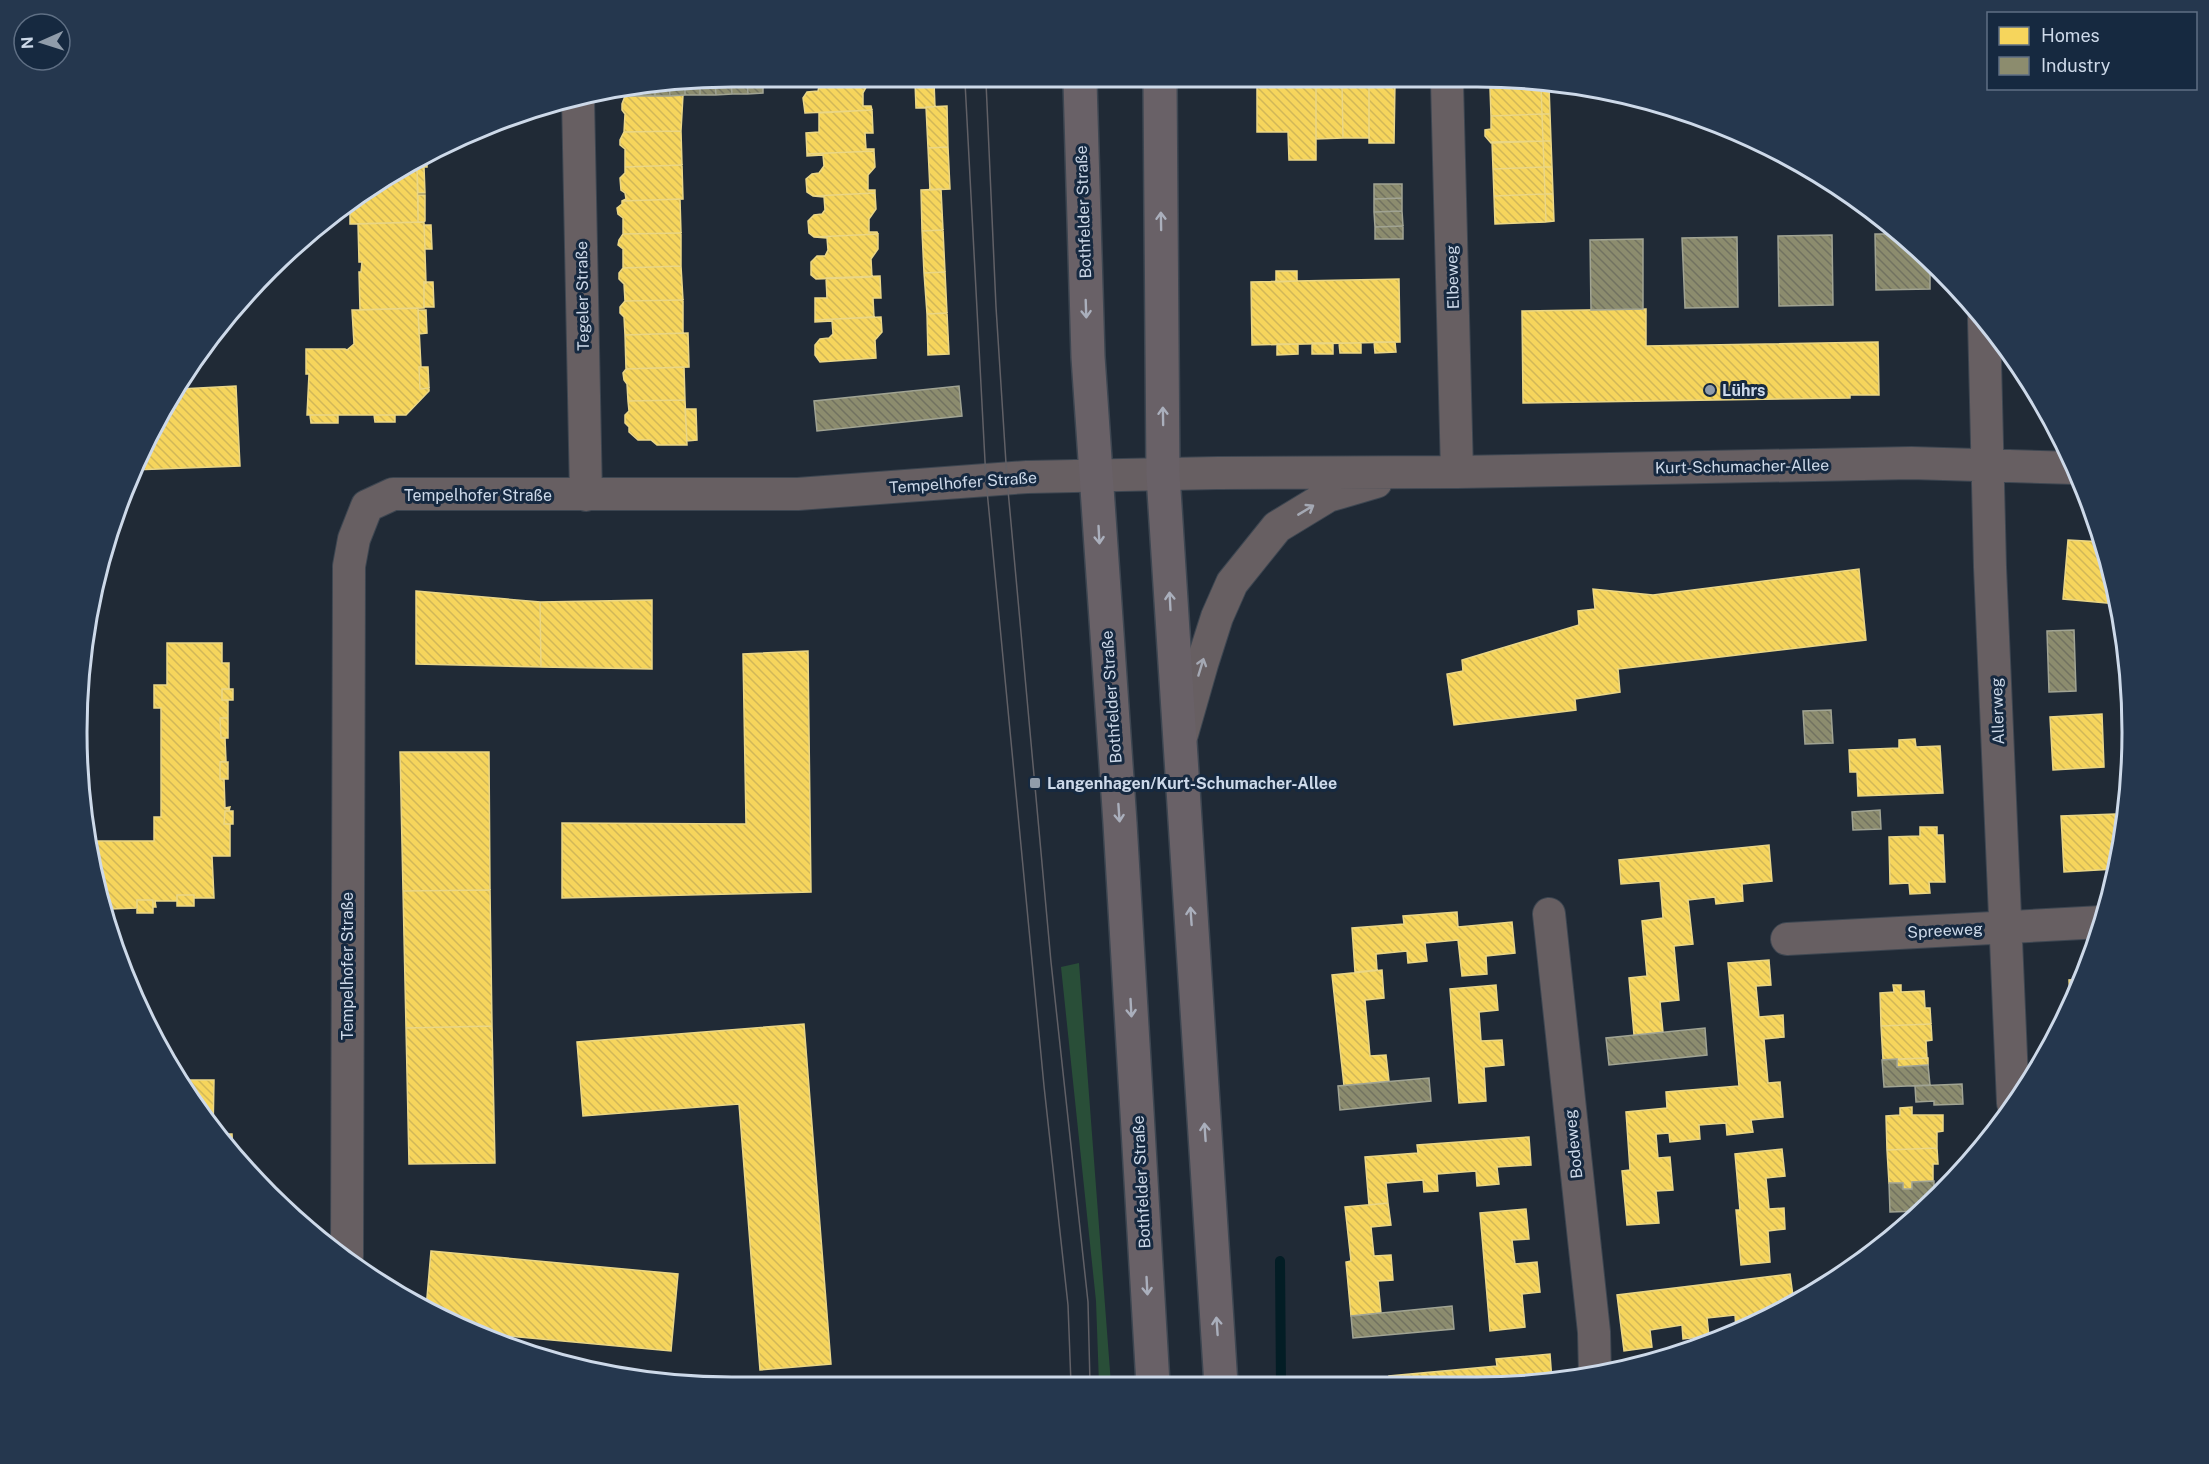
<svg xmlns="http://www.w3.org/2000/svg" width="2209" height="1464" font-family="'Public Sans',sans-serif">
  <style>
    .grass { fill: #294e38 }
    .homes { fill: url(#homes-back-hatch); stroke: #ead686; stroke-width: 1.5 }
    .industry { fill: url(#industry-back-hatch); stroke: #a0a393; stroke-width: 1.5 }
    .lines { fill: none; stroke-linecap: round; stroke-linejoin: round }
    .stream { stroke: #031d25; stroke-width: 10 }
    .minor-casing { stroke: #3d4651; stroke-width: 34 }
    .secondary-casing { stroke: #3d4651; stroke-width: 36 }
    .minor { stroke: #675f62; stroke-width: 32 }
    .secondary { stroke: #696167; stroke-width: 33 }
    .tram { stroke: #616066; stroke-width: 1.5 }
    .oneway { stroke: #aaafbc }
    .oneway2 { stroke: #a4a8b3 }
    .poi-dot { fill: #909caa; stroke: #162940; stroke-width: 2 }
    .labels { text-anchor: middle; stroke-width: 6; stroke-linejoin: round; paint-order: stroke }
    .street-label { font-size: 16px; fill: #cdd9e9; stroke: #162940 }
    .poi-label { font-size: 16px; font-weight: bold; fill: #cdd9e9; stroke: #162940; text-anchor: start }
    .rim { fill: none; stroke: #cdd9e9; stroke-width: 3 }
  </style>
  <defs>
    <pattern id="homes-back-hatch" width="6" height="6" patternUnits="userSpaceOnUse" patternTransform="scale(1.5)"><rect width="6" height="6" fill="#f6d55c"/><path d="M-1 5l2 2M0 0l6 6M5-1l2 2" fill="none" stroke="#d1b758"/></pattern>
    <pattern id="industry-back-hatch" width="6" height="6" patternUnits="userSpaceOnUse" patternTransform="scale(1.5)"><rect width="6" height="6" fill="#8c8c6e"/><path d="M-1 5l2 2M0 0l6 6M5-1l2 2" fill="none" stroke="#717260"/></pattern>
  </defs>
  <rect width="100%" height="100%" fill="#202a36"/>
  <path class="grass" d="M1079,963L1111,1384H1099L1096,1301L1061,967Z"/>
  <path class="homes" d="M820,82H869L863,93V106H871L872,110L805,113L803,98L807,92L818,91Z
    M915,82H934L935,107L916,108Z
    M1257,82H1316V160H1289L1288,132H1257Z
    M1316,82H1342L1343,138L1316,139Z
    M1342,82H1369V138H1343Z
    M1369,82H1395L1394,143H1369Z
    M1549,86L1550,114H1542L1541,87Z
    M1541,87L1542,114L1491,116L1490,88Z
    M1609,91L1623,94L1624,100H1605L1604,92Z
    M683,95L681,131L624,132L625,114L622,110V104L625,96Z
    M947,106L948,147L928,148L926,107Z
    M872,110L873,133H865L866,149H874V151L807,154L806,133L819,132V113Z
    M1542,114H1550L1551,141H1543Z
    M1542,114L1543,141L1491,143L1485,136V130L1491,129V116Z
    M681,131L682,165L625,167V149L620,145V140L624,132Z
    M1543,141H1551L1552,167H1544Z
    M1543,141L1544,167L1493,169L1492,142Z
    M948,147L950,189L930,190L928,148Z
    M874,151L875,167L868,175V190H875V193L813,196L807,192L806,179L812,174L819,173L824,166L823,155L807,156V154Z
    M427,158V167H417L418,222L350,224V201L368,187Z
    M682,165L683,199L622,201L626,199L625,193L621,190L620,178L625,173V167Z
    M417,167H424L425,193H418Z
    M1544,167H1552L1553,194H1545Z
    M1544,167L1545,194L1494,196L1493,169Z
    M941,189L943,230L922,231L921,190Z
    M875,193L876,209L869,219V232H877L878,234L814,237L809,233L808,221L814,215L822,214L825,210L824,197L813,196Z
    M1545,194L1546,222L1495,224L1494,196Z
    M1545,194H1553L1554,221L1546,222Z
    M418,195H425V221L424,222H418Z
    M680,199L681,233L623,234V218L618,214L617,208L622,204V201Z
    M424,222L426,283L424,282V308L360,310L359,272H361L362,262H359L358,224Z
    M424,225H431L432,249H425Z
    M943,230L945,272L924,273L922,231Z
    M681,233V266L623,268V249L618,245L619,240L623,234Z
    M878,234V249L871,259L872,277L816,279L811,275V262L817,256H825L828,250L827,238L814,237Z
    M681,266L683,300L625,301L624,284L619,279V273L623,268Z
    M1276,271H1297V281L1276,282Z
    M945,272L947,313L927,314L924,273Z
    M880,276L881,298H873L874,317L815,320V298H827L826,278Z
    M1399,279L1400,342L1252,345L1251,282Z
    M424,282H433L434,307H424Z
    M683,300V333L625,335L624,317L620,313V307L625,301Z
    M418,308L421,367H419L420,389L429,388V391L406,415H307L309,374H306V349H345L347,350L354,344L352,310Z
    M1646,309V346L1878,342L1879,395H1850V398L1523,403L1522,311Z
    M418,310H426L427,333L419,334Z
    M947,313L949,354L928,355L927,314Z
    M881,317L882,332L875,340L876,358L820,362L815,355V345L820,339L829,338L833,334L832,321L815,322V320Z
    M688,333L689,367L626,369L625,335Z
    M1374,342H1395L1396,352L1375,353Z
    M1312,343H1333V354H1312Z
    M1339,343H1361V353H1340Z
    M1277,344H1298V354L1277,355Z
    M419,367H428L429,388L420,389Z
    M684,367L685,400L628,401L627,384L624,380L623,373L626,369Z
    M236,386L240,466L133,470L180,389Z
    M685,400L687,445H657L651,440H638L629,432V427L625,423V415L629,411L628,401Z
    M685,409H696L697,440L687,441Z
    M310,415H338V423H311Z
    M374,415H395V422H375Z
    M2068,540L2103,542L2110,563L2117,604L2063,599Z
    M1859,569L1866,640L1618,669L1620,692L1575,699L1576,710L1454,725L1447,674L1463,671L1462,660L1579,625L1578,611L1595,609L1593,589L1653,595Z
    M416,591L540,602L541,667L416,664Z
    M652,600V669L541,667L540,602Z
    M167,643H222V663H229V689H222V700H228V718H220L221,738H225L226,761L220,762V779H224L225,808L230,807L229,811H225L224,824H230V856H212L214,898H194V895H177V901H155L156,907H153V900H137V908L109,909V915H107V907H101L99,901L88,834H95L96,841H154V817H161V708H154V685H167Z
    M808,651L811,892L562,898V823L746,824L743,654Z
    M222,689H233V700H222Z
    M2102,714L2104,767L2053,770L2050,717Z
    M220,718H228V738H221Z
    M1915,739L1916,747L1940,746L1943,793L1858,796L1857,772H1850L1849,750L1899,748V740Z
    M400,752H489L490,890L403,891Z
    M220,762H228V779H220Z
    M225,811H233V824H224Z
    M2115,814L2117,859L2115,869L2064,872L2061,816Z
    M1920,827H1937V835H1943L1945,882H1929L1930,893L1910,894L1909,883L1890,884L1889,837L1920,836Z
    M1769,845L1772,881L1742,884L1743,901L1716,904L1715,897L1688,900L1693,944L1674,946L1679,1000L1660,1002L1663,1032L1634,1035L1629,978L1647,976L1642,921L1663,918L1660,881L1621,884L1619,860Z
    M490,890L492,1026L406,1028L403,891Z
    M177,895H194V906H177Z
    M137,900H153V913H137Z
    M1457,912L1458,927L1512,922L1515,953L1486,956L1487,974L1462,976L1458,940L1425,943L1427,961L1408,963L1407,951L1376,954L1377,970L1355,972L1352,928L1404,924L1403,916Z
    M1769,960L1771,985L1756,986L1759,1017L1783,1015L1784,1037L1764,1039L1768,1083L1780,1082L1783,1117L1751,1120L1753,1132L1727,1135L1726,1123L1699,1125L1700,1139L1670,1142L1669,1133L1656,1134L1658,1158L1670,1157L1673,1190L1656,1191L1659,1223L1627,1225L1622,1171L1630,1170L1626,1112L1667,1108L1666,1092L1739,1086L1728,963Z
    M1382,970L1384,998L1365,1000L1370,1056L1386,1055L1389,1081L1344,1086L1332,975Z
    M2081,979L2070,1003L2069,980Z
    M1496,985L1498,1010L1479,1012L1481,1041L1502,1040L1504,1065L1484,1067L1486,1101L1459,1103L1450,989Z
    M1893,985H1901V992L1924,991L1925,1008H1930L1931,1024L1881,1026L1880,993L1894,992Z
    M804,1024L831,1364L760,1370L739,1104L583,1116L577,1042Z
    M1931,1024L1932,1040L1926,1041L1927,1058L1883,1060L1881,1026Z
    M492,1026L495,1163L409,1164L406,1028Z
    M1928,1058V1065L1897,1067V1059Z
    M178,1080H214L213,1133L212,1131Z
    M1912,1107V1115H1943V1131L1937,1132V1148L1887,1150L1886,1116L1900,1115V1108Z
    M215,1134H232L233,1153Z
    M1529,1137L1531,1165L1497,1167L1499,1184L1477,1186L1476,1171L1437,1174L1438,1191L1424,1192L1423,1180L1386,1183L1388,1203L1369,1205L1365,1157L1418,1153L1417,1145Z
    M1937,1148L1938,1164H1933V1181L1912,1182V1189H1903V1183H1889L1887,1150Z
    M1782,1149L1785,1176L1766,1178L1769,1209L1784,1208L1785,1229L1768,1231L1770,1262L1741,1265L1736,1210H1740L1735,1154Z
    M1388,1203L1391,1225L1371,1227L1374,1256L1391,1255L1393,1280L1378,1281L1381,1313L1351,1316L1346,1262L1351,1261L1345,1207Z
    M1526,1209L1529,1239L1512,1240L1515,1264L1537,1262L1540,1292L1522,1294L1525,1327L1490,1331L1480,1213Z
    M431,1251L678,1274L671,1351L476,1333L442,1320L426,1309Z
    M1790,1274L1794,1303L1771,1317L1765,1318V1321L1736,1329L1735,1315L1707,1318L1709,1336L1683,1339L1682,1325L1650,1330L1652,1347L1624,1351L1617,1295Z
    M1550,1354L1552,1381L1520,1386L1390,1385L1389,1376L1497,1366L1496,1359Z"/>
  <path class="industry" d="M646,82H655V96H639V84Z
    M655,82H669L670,96H655Z
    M669,82H685V95L670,96Z
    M685,82H700V95H685Z
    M700,82H715L716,95H700Z
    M715,82H731L732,94L716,95Z
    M731,82H747L748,94H732Z
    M747,82H763V93L748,94Z
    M639,84V96H625V87Z
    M1374,184H1402V198L1374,199Z
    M1402,198V211L1374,212V199Z
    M1402,211L1403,226L1375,227L1374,212Z
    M1403,226V239H1375V227Z
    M1875,234H1901L1909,239L1930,261V289L1876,290Z
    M1832,235L1833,305L1779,306L1778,236Z
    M1737,237L1738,307L1685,308L1682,238Z
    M1643,239V309L1591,310L1590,240Z
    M959,386L962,416L817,431L814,401Z
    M2074,630L2076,691L2049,692L2047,631Z
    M1831,710L1833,743L1805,744L1803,711Z
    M1880,810L1881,829L1853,830L1852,812Z
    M1705,1028L1707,1055L1609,1065L1606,1038Z
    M1897,1059V1067L1928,1065L1930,1085L1884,1087L1882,1060Z
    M1429,1078L1431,1101L1340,1110L1338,1086Z
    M1962,1084L1963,1104L1934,1105V1101L1916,1102L1915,1086Z
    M1934,1181V1197L1920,1211L1890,1212L1889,1183H1903V1189H1912V1182Z
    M1452,1306L1454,1329L1353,1338L1351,1316Z"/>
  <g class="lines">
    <path class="stream" d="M1280,1261L1281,1385"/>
    <defs>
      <path id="minor" d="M1447,82L1457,472
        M578,98L586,495
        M1984,319L1990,567L2013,1103
        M1182,734L1202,664L1217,617L1232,583L1277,527L1328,496L1376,482
        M1549,914L1594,1332L1595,1374
        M1787,939L2102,922
        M347,1256L349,566L354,539L367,506L393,494H798L1027,477L1217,473L1457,472L1911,463L2075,468"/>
      <path id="secondary" d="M1080,82L1088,357L1120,823L1153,1384
        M1160,82L1163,475L1221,1385"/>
    </defs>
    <use href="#minor" class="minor-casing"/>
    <use href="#secondary" class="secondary-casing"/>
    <use href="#minor" class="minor"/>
    <use href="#secondary" class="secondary"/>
    <path class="tram" d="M965,82L986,480L1044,1086L1068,1305L1071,1384
      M986,82L996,307L1007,479L1051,962L1088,1302L1090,1384"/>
  </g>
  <defs><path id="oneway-shaft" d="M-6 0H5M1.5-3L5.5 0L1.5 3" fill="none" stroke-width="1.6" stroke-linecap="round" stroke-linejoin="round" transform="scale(1.5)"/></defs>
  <g class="oneway">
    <use href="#oneway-shaft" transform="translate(1161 221) rotate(-91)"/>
    <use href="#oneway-shaft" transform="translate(1086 309) rotate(88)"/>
    <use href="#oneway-shaft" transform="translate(1163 416) rotate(-91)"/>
    <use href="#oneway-shaft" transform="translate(1099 535) rotate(87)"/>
    <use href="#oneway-shaft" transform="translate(1170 601) rotate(-93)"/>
    <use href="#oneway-shaft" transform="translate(1119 813) rotate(86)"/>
    <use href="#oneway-shaft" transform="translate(1191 916) rotate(-94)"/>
    <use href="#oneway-shaft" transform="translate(1131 1008) rotate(87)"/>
    <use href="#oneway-shaft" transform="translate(1205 1132) rotate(-94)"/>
    <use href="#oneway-shaft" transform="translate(1147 1286) rotate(87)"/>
    <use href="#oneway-shaft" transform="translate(1217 1326) rotate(-94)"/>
  </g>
  <g class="oneway2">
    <use href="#oneway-shaft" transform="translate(1306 510) rotate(-31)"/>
    <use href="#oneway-shaft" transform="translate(1201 667) rotate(-73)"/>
  </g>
  <g class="poi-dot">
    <circle cx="1710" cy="390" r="6"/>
    <rect x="1029" y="777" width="12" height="12" rx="3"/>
  </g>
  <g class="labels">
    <g class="street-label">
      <text transform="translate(1083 212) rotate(-92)" y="6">Bothfelder Straße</text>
      <text transform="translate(1452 277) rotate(-92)" y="6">Elbeweg</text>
      <text transform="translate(582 296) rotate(-91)" y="6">Tegeler Straße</text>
      <text transform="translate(1742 466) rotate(-1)" y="6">Kurt-Schumacher-Allee</text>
      <text transform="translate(963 482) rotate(-4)" y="6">Tempelhofer Straße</text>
      <text x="478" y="501">Tempelhofer Straße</text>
      <text transform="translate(1111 697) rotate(-94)" y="6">Bothfelder Straße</text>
      <text transform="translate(1997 711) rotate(-92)" y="6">Allerweg</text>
      <text transform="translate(1945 930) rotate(-3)" y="6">Spreeweg</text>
      <text transform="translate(347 966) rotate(-90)" y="6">Tempelhofer Straße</text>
      <text transform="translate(1573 1144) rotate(-96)" y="6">Bodeweg</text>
      <text transform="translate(1141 1182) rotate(-93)" y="6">Bothfelder Straße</text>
    </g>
    <g class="poi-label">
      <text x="1722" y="396">Lührs</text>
      <text x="1047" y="789">Langenhagen/Kurt-Schumacher-Allee</text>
    </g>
  </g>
  <path d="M0 0H2209V1464H0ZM732 87H1477A645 645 0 0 1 2122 732V732A645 645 0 0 1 1477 1377H732A645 645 0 0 1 87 732V732A645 645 0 0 1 732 87Z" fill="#25374e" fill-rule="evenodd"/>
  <path class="rim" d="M732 87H1477A645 645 0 0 1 2122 732V732A645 645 0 0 1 1477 1377H732A645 645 0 0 1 87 732V732A645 645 0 0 1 732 87Z"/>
  <rect x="1987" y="12" width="210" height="78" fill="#162940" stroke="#5f6f84" stroke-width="1.5"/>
  <rect x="1999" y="27" width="30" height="18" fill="#f6d55c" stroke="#5f6f84" stroke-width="1.5"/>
  <text x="2041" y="42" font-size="18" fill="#cdd9e9">Homes</text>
  <rect x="1999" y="57" width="30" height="18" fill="#8c8c6e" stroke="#5f6f84" stroke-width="1.5"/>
  <text x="2041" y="72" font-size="18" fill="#cdd9e9">Industry</text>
  <g transform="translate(42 42) rotate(267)"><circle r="28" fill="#162940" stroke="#5f6f84" stroke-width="1.5"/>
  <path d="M0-4.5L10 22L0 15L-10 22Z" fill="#909caa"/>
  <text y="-9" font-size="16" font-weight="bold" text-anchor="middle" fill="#cdd9e9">N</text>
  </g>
</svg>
